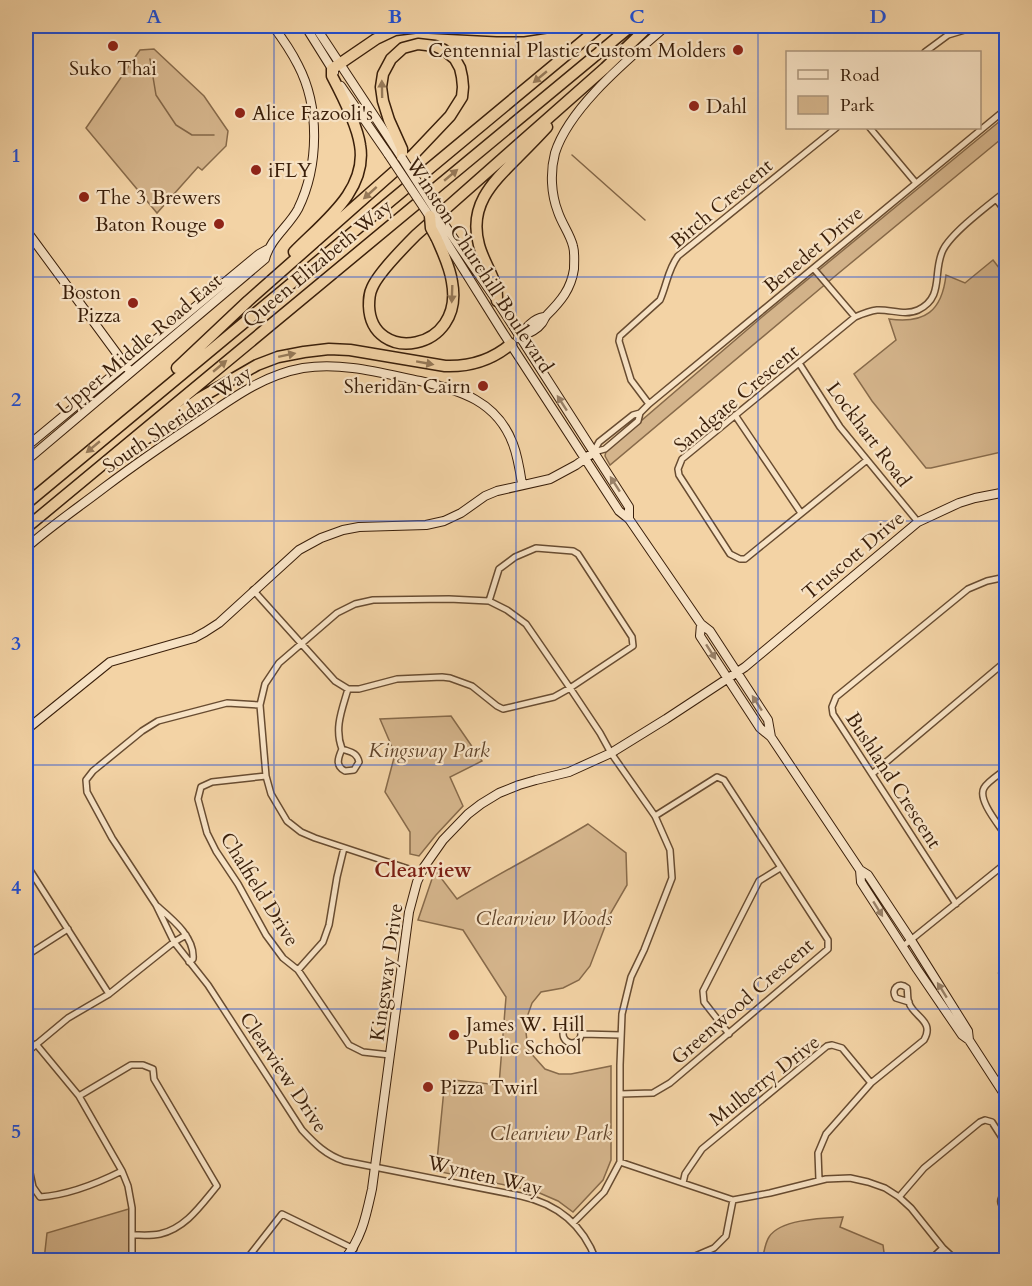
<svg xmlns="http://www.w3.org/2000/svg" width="1032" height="1286" font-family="Cardo,serif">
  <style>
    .green { fill: #d4b48b; stroke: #876a4a; stroke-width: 1.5 }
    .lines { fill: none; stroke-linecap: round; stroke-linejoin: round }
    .stream { stroke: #836647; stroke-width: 1.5 }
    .street-casing { stroke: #684c31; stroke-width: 8 }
    .secondary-casing { stroke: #3a1f0a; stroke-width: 10 }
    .highway-casing { stroke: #3a1f0a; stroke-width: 13 }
    .street { stroke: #f7e2c4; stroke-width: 5 }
    .secondary { stroke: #f7e2c4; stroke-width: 8 }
    .highway { stroke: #f3d3a5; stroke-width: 10 }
    .secondary-bridge-casing { stroke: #3a1f0a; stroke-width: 10; stroke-linecap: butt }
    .highway-bridge-casing { stroke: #3a1f0a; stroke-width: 13; stroke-linecap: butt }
    .secondary-bridge { stroke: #f7e2c4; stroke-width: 8 }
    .highway-bridge { stroke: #f3d3a5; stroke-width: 10 }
    .oneway { fill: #967958 }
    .oneway2 { fill: #988067 }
    .grid { fill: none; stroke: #1d4ed8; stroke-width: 1.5; stroke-opacity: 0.55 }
    .poi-dot { fill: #8f2418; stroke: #f7e2c4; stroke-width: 2 }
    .labels { text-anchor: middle; stroke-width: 4.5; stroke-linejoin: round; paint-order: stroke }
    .poi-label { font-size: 20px; fill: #3a1f0a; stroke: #f7e2c4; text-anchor: start }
    .street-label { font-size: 20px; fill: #3a1f0a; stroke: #f7e2c4 }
    .park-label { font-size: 20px; font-style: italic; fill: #60442a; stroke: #f7e2c4 }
    .neighbourhood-label { font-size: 21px; font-weight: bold; fill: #7a1f14; stroke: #f7e2c4 }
    .neatline { fill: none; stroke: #1d4ed8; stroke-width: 2 }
    .grid-label { font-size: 20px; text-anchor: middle; font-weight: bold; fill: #1d4ed8 }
  </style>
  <rect width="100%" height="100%" fill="#f3d3a5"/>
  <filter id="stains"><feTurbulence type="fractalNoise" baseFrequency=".00333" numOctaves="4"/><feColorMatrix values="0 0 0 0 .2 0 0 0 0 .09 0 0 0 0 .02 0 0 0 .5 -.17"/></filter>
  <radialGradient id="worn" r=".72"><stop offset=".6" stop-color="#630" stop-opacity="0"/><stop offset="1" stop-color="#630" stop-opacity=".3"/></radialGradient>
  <path class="green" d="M154,49L204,96L228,131L226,146L202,170L198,167L157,213L86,128L140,50Z
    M1006,116V135L834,277L610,465L605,456L606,451L762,317Z
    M993,260L1006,277V451L931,468H926L872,401L854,374L896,340L889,319C925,324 942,311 946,275L965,283Z
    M451,716L482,761L450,777L463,806L436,835L419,856L410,854V832L385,792L395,754L380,719Z
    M588,824L626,853L627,885L609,916L590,966L579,980L563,988L541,992L532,1003L525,1023L528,1050L545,1069L559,1074H571L611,1066V1160L603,1180L573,1212L558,1201L535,1191L436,1171L445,1079L499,1085L506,997L463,930L418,920L435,870L457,899C500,873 545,850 588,824Z
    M132,1208V1260H44L47,1233Z
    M843,1217L840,1227L883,1245L885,1260H762C764,1253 765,1243 769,1237C780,1219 824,1218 843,1217Z"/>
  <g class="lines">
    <path class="stream" d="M874,26L878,30
      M150,59L156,95L176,125L192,135H214
      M572,155L645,220"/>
    <defs>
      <path id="street" d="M925,52L948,35L978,26
        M870,128L916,183
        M996,199L1006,212
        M814,269L855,317
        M799,363L840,427L918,522
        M649,404L631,380L619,341L620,336L660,300C667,284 668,269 678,256L836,128
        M735,415L801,513
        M594,451L599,442L633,415L640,413
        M594,452L605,449L638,421L640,413L649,404L1006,109
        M867,460L745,559H740L730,554L679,475L678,469L682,459L855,317C862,314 869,311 877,310C890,309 905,316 918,310C945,297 932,272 943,250C952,232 990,204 1006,191
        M253,590L335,681L348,689H359L397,679L442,677L450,678L472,686L497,706L503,709L554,697L570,688L633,646L632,637L578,554L573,551L536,548L515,557L499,569L489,601
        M260,705L227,703L158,721L142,731L93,771L86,780L87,792L112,838L156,905L174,942L208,985L302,1130C315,1144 326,1155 344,1161L521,1196C558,1204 583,1225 596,1260
        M342,749C350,752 357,752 359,762L354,770L345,771C335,766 338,758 342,749Z
        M342,749C334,728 342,710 348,689
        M1006,769C1000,774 988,781 984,788C977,800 1000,826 1006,836
        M872,774L1006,661
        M266,776L212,782L201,787L198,799L207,833L216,851L238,884L266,935L283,958L298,970L349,1045L363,1052L390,1055
        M26,864L109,994
        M421,873L315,838L301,832L287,821L271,794L266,776L260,705L265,684L279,663L337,613L355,604L373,600L449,599L489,601L507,610L526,624L570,688L600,733L611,753L655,816L670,850L672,878L644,950L631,977L622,1014L620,1065V1162L604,1192L573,1223
        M956,904L833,714L832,707L836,697L968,589L987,581L1006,577
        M157,906C172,919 195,937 193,959L189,962
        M902,947L1006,863
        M26,956L68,929
        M298,970L323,942L329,925L337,877L344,848
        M1002,973L1006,969
        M563 1034a9 9 0 1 1 18 0a9 9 0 1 1-18 0Z
        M582,1034L621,1035
        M729,1034L704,1002L703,991L759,881L780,868
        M36,1044L79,1096L122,1171L128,1186L132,1208V1260
        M26,1053L68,1018L109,994L174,942L186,935
        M620,1094L653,1093L670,1083L828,949V940L724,780L717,777L655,816
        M79,1096L131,1065H143L153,1069L154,1079L217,1186C201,1205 186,1228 160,1234C151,1236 141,1235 132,1235
        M26,1154L33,1187L40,1197C69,1195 96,1184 122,1171
        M620,1162L733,1200L770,1193L826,1179L850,1178L868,1182L885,1188L899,1197L911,1208L943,1248L956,1260
        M819,1180L818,1153L826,1134L871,1083L924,1040C935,1021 914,1017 909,1003C907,999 908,992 907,988C899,981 890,989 896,998L909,1002
        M683,1183L685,1174L702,1149L827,1046L832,1045L842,1048L871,1083
        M1006,1192C999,1199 999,1204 1006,1210
        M899,1197L924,1168L980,1122L985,1120L992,1122L1006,1144
        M246,1260L282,1214L354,1249
        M426,1260C437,1252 451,1258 464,1260
        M686,1260L714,1248L726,1236L733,1200
        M930,1260L943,1248"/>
      <path id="secondary" d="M308,26L309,32L334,72
        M315,26L402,158
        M341,86L388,154
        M26,230L129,370
        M448,230L497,301L629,507V519
        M442,235L502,331L619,511L629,519L701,624L710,631L768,720L771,737
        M519,337C528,334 537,330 542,323C544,320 545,317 547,315C561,301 571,289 574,269C574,261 575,253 573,246C570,234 562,224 558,212C551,194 550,172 555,153C570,106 630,58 666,26
        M518,338C525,329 532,319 544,317
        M26,447L259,254L268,249
        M26,461L265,259C270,239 289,226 298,209C319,166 320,107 298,65C291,51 282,38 273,26
        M26,548C51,526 79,507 105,487C137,463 169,441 202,419C234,397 264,375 303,368C343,362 381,373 420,381C460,390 497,401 513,444C518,457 520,471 522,484
        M701,624L700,636L760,728L771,737L860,870L868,875L911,940L968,1031L969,1040
        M26,730L110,662L194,638L205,632L219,623L299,550L321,538L343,530L359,527L426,525L444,521L461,513L485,496L497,491L550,479L576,465L594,452
        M860,870L861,882L917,969L962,1035L969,1040L1006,1097
        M344,1260C362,1238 366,1216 372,1189L409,912L417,882L424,867L443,840L468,814L481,804L499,793L519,785L536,780L569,772L611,753L666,719L745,667L918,522L959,503L975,498L1006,492"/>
      <path id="highway" d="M437,239C443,253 450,267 452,282C465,352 371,365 369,306C369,299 369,294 372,288C378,273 404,247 416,235L605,68L649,26
        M294,252C322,223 368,191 360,145C357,124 342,95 332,76V69L376,39L395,30L419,27L497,31H523L556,26
        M497,301C497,297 497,291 496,287C492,273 483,260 479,245C468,205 493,182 518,157C528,147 538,137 547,127
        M177,368L248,301L413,155L450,116L462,97L463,87L462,77L460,68L455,59L444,50L435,46L418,44L403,48L391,59L383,74L381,87L383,101L389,120L402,149V158
        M114,463L200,398L257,365L278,357L304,352L329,349L350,350L445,366C470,367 491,361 511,344
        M26,504L601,26
        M26,528L631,26"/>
    </defs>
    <use href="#street" class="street-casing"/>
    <use href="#secondary" class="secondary-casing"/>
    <use href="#highway" class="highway-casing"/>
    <use href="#street" class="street"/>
    <use href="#secondary" class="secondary"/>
    <use href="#highway" class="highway"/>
    <defs>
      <path id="secondary-bridge" d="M388,154L442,235
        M402,158L448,230"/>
      <path id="highway-bridge" d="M430,216L431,228L437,239"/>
    </defs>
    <use href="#secondary-bridge" class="secondary-bridge-casing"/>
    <use href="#highway-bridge" class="highway-bridge-casing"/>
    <use href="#secondary-bridge" class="secondary-bridge"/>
    <use href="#highway-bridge" class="highway-bridge"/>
  </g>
  <defs><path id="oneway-solid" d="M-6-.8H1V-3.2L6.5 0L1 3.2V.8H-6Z" transform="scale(1.5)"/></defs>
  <g class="oneway">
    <use href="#oneway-solid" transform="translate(540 77) rotate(140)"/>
    <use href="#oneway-solid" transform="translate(382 89) rotate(-91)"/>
    <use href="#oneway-solid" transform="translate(451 175) rotate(-40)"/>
    <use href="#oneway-solid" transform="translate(370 193) rotate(138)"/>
    <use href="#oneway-solid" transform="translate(452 294) rotate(92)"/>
    <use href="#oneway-solid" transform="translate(287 355) rotate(-12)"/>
    <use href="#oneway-solid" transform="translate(425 363) rotate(10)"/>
    <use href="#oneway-solid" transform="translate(220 366) rotate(-40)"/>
    <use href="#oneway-solid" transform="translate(93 447) rotate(140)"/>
  </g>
  <g class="oneway2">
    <use href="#oneway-solid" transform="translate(562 403) rotate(-123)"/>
    <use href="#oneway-solid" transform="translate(615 484) rotate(-123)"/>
    <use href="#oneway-solid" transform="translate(711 652) rotate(57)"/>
    <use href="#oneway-solid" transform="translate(757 703) rotate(-123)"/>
    <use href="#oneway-solid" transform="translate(878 909) rotate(58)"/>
    <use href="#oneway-solid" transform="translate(942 990) rotate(-122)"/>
  </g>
  <path class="grid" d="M274,26V1260M516,26V1260M758,26V1260M26,277H1006M26,521H1006M26,765H1006M26,1009H1006"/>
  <g class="poi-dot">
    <circle cx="113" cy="46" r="6"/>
    <circle cx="738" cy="50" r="6"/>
    <circle cx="694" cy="106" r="6"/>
    <circle cx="240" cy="113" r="6"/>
    <circle cx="256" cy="170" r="6"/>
    <circle cx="84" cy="197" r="6"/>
    <circle cx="219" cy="224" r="6"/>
    <circle cx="133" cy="303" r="6"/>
    <circle cx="483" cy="386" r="6"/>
    <circle cx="454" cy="1035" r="6"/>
    <circle cx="428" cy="1087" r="6"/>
  </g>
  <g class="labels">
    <g class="poi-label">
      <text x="726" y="57" text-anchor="end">Centennial Plastic Custom Molders</text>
      <text x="113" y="75" text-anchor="middle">Suko Thai</text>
      <text x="706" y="113">Dahl</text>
      <text x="252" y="120">Alice Fazooli's</text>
      <text x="268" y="177">iFLY</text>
      <text x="96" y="204">The 3 Brewers</text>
      <text x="207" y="231" text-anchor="end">Baton Rouge</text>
      <text x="121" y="299" text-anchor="end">Boston<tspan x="121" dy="23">Pizza</tspan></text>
      <text x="471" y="393" text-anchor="end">Sheridan Cairn</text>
      <text x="466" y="1031">James W. Hill<tspan x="466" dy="23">Public School</tspan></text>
      <text x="440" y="1094">Pizza Twirl</text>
    </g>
    <g class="street-label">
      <text transform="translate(721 203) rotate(-40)" y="7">Birch Crescent</text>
      <text transform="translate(813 249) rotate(-40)" y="7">Benedet Drive</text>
      <text transform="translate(317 263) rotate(-40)" y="7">Queen Elizabeth Way</text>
      <text transform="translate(480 265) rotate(57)" y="7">Winston Churchill Boulevard</text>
      <text transform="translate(139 344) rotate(-40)" y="7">Upper Middle Road East</text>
      <text transform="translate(736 398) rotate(-40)" y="7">Sandgate Crescent</text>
      <text transform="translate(177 419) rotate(-34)" y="7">South Sheridan Way</text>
      <text transform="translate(869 434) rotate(53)" y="7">Lockhart Road</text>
      <text transform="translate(853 555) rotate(-40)" y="7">Truscott Drive</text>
      <text transform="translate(894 780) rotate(57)" y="7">Bushland Crescent</text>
      <text transform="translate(260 889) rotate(58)" y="7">Chalfield Drive</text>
      <text transform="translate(386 972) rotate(-82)" y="7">Kingsway Drive</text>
      <text transform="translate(742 1001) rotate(-41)" y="7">Greenwood Crescent</text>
      <text transform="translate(284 1072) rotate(56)" y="7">Clearview Drive</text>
      <text transform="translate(764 1080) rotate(-38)" y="7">Mulberry Drive</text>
      <text transform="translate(485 1175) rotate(13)" y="7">Wynten Way</text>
    </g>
    <g class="park-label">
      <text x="429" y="757">Kingsway Park</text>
      <text x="544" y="925">Clearview Woods</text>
      <text x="551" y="1140">Clearview Park</text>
    </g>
    <g class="neighbourhood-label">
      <text x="423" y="877">Clearview</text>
    </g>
  </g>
  <rect width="1032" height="1286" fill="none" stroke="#f3d3a5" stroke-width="66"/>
  <rect x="786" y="51" width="195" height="78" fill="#f7e2c4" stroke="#ab947a" stroke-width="1.5"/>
  <rect x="798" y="70" width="30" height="9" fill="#f7e2c4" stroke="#ab947a" stroke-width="1.5"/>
  <text x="840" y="81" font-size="18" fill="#3a1f0a">Road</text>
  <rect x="798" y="96" width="30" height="18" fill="#d4b48b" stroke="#ab947a" stroke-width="1.5"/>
  <text x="840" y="111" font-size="18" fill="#3a1f0a">Park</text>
  <rect x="33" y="33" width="966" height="1220" class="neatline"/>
  <g class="grid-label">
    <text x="154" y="23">A</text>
    <text x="395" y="23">B</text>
    <text x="637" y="23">C</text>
    <text x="878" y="23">D</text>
    <text x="16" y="162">1</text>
    <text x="16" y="406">2</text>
    <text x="16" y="650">3</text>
    <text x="16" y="894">4</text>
    <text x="16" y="1138">5</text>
  </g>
  <rect width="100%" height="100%" filter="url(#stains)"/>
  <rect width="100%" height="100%" fill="url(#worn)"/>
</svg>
